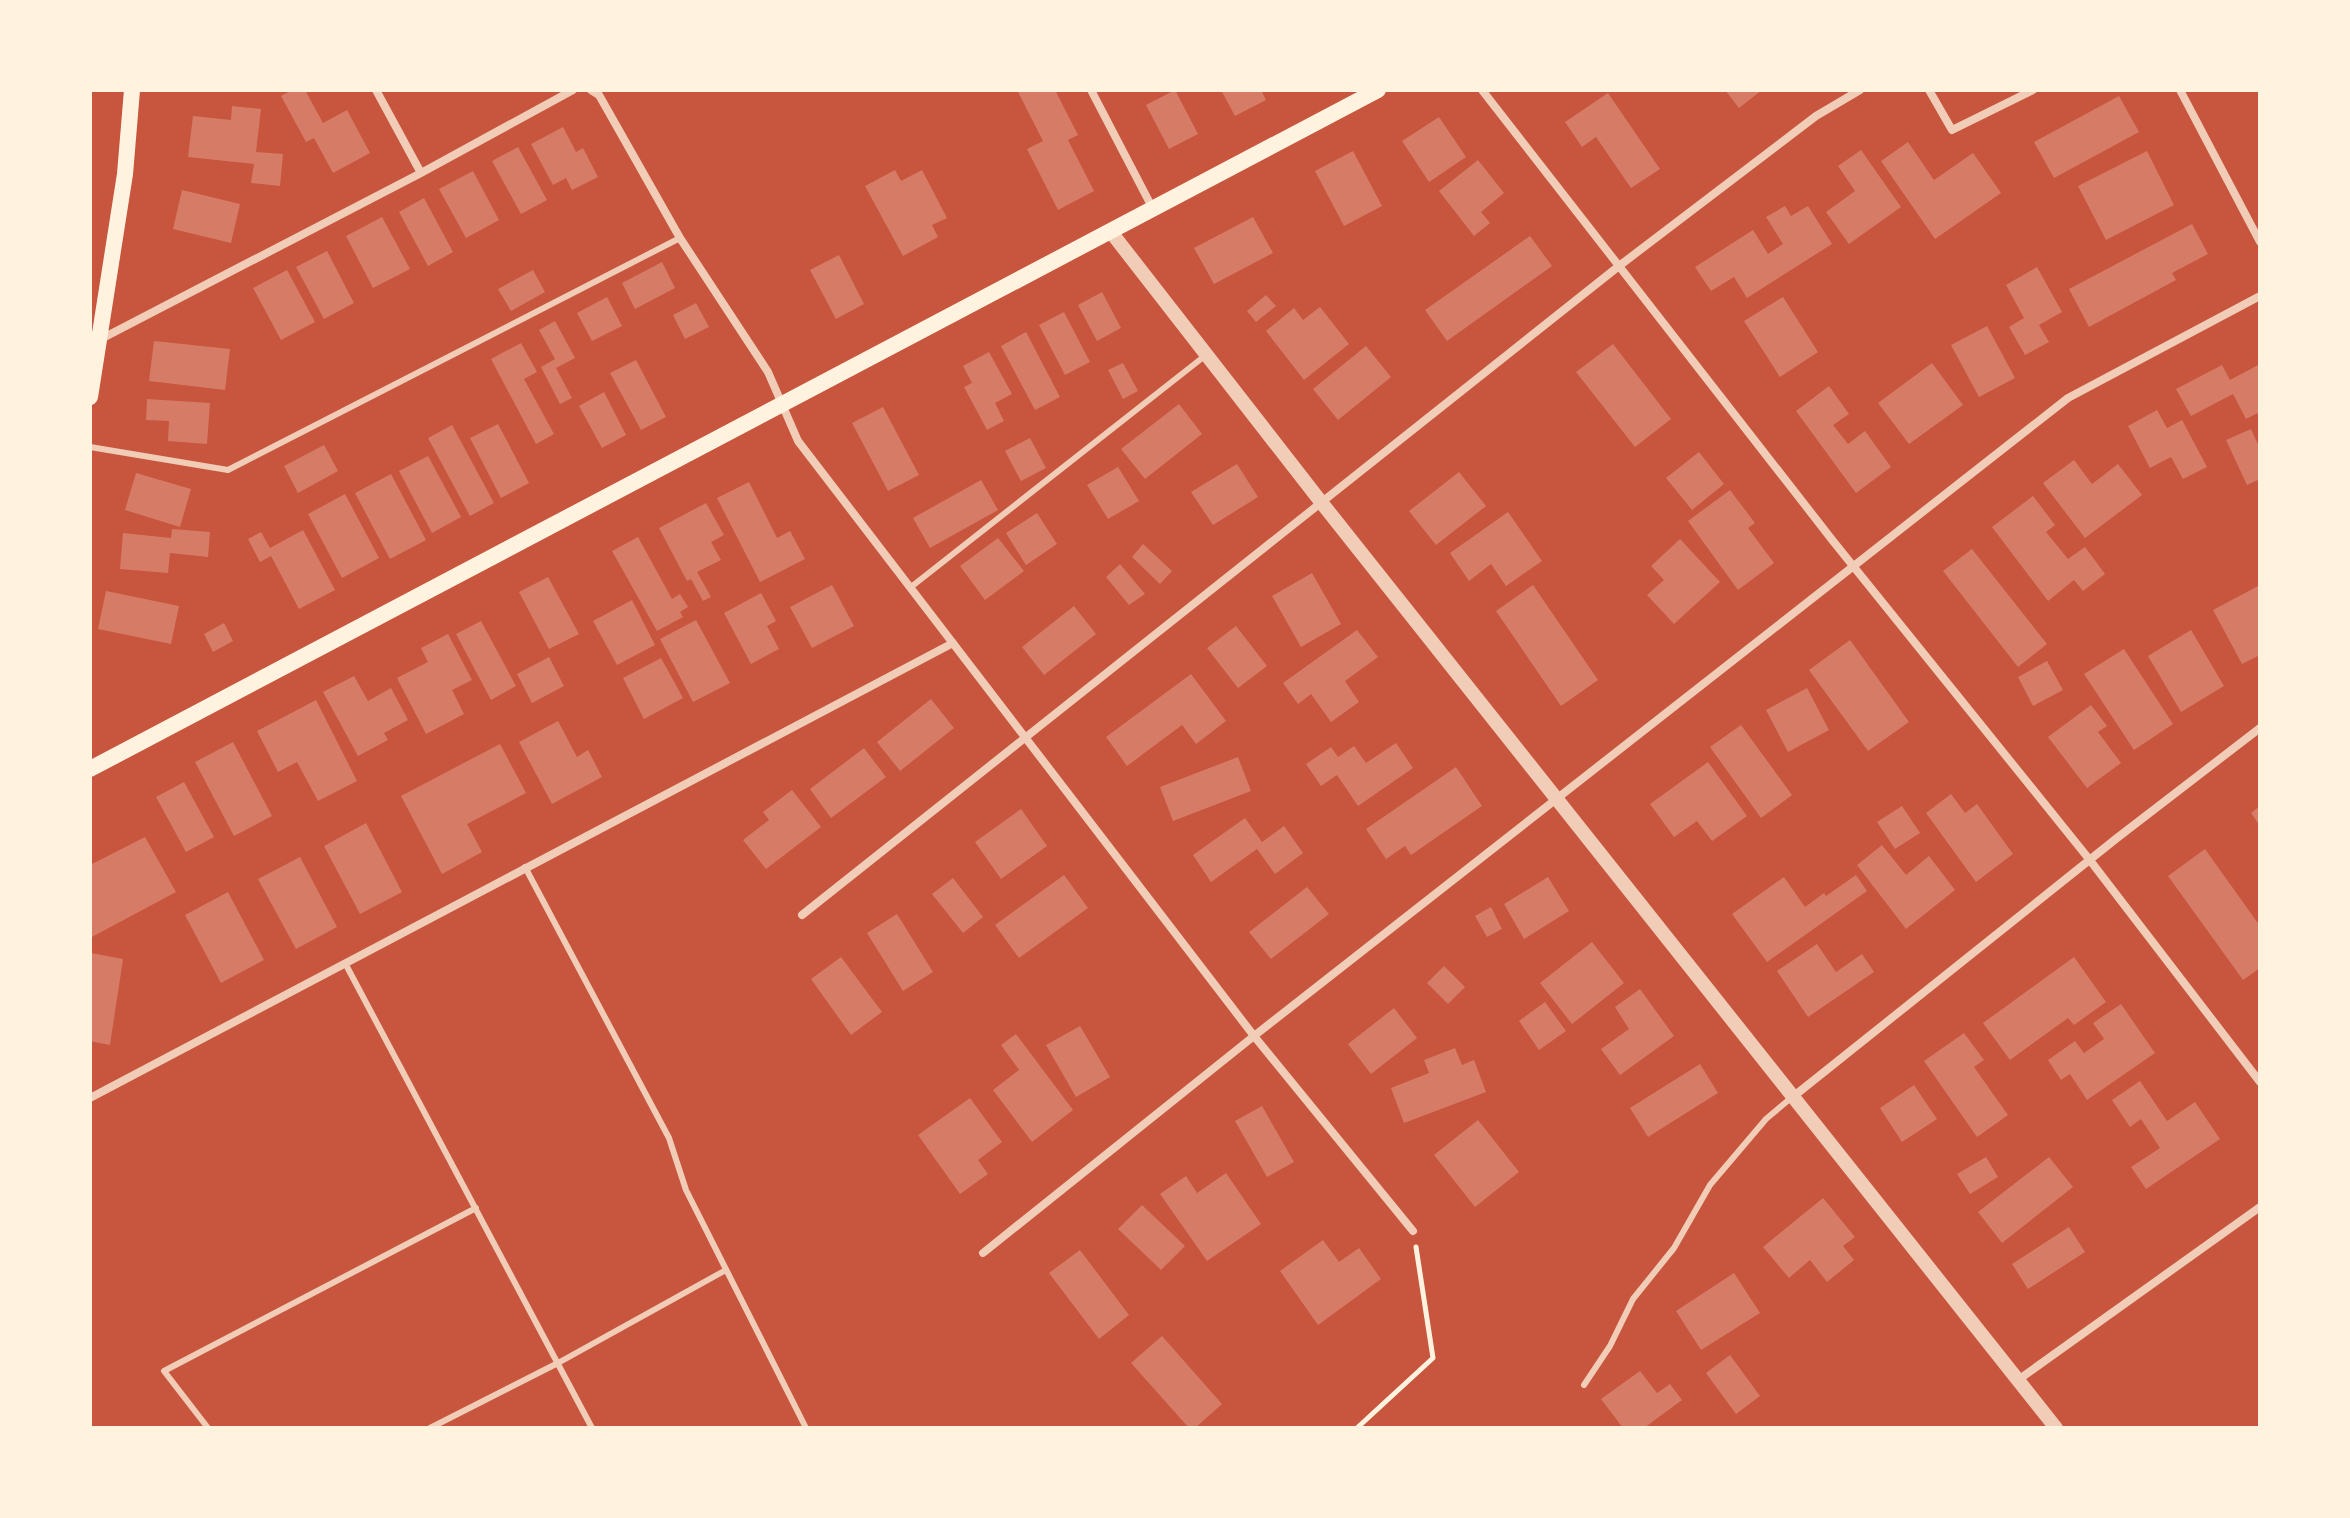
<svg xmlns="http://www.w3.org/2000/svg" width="2350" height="1518" font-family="'Open Sans',sans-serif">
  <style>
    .building { fill: #d67c66 }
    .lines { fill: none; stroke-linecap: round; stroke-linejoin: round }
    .path { stroke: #fff3e0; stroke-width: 5 }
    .service { stroke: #f1ccb7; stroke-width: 6 }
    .minor { stroke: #f1ccb7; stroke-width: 8 }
    .tertiary { stroke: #f1ccb7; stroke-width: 14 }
    .secondary { stroke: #fff3e0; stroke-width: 16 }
  </style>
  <rect width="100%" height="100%" fill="#c8553d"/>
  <path class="building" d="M292,90H305L323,123L347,110L370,153L333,173L314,138L306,142L281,96Z
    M1017,90H1055L1078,135L1068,140L1094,191L1058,210L1027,149L1043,141Z
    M1175,90L1198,134L1169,149L1146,105Z
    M1221,90H1261L1266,100L1235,116Z
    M1725,90H1762L1739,108Z
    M1608,93L1660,169L1631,188L1596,137L1582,147L1565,122Z
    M2119,96L2139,132L2054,178L2034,142Z
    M232,106L261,109L256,152L283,154L280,186L251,183L254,164L188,157L193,116L231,120Z
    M1439,117L1466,157L1429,182L1402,141Z
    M563,127L576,152L583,148L598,177L572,190L566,178L553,185L531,144Z
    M1908,142L1934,180L1973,153L2001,193L1935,239L1881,161Z
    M518,147L547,200L521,214L492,161Z
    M1861,150L1901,207L1849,244L1826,212L1855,191L1838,166Z
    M1353,151L1382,206L1344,226L1315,171Z
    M2147,151L2174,205L2106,240L2078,186Z
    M1478,160L1504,193L1481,212L1490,223L1474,236L1439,191Z
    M895,170L901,181L922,170L947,218L932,225L938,237L903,256L865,186Z
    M473,171L499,220L466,238L439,189Z
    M182,190L240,204L231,243L173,229Z
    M424,198L453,252L428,266L399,212Z
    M1785,206L1791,216L1808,206L1832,244L1747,298L1734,277L1711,291L1695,267L1753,230L1768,254L1783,244L1766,217Z
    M382,217L410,269L373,288L346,236Z
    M1253,217L1273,253L1214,284L1194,248Z
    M2192,224L2208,254L2172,273L2176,280L2089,327L2069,289Z
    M1530,236L1552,266L1447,341L1425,310Z
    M327,251L354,303L324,319L296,267Z
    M839,255L864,304L836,319L810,270Z
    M662,262L675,288L635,309L622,283Z
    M2037,267L2062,312L2039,325L2049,342L2025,355L2009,327L2024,318L2006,285Z
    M287,270L315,322L281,340L253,288Z
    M533,270L545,292L511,311L498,289Z
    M1102,292L1121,328L1097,341L1078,305Z
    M1266,295L1276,306L1256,322L1247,311Z
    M607,297L622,326L592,341L577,313Z
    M1783,297L1818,352L1780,377L1744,321Z
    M696,303L709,327L685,339L673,315Z
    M1320,307L1349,344L1304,380L1266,331L1294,308L1303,320Z
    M1064,312L1090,362L1065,375L1039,325Z
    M555,321L575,358L556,368L572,398L560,404L541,367L555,359L539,330Z
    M1987,326L2015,378L1979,397L1951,345Z
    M1026,332L1060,397L1035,410L1001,346Z
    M154,341L230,349L225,390L149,381Z
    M521,343L537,372L524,379L554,434L536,444L491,359Z
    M1613,344L1671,419L1635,447L1576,372Z
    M1366,346L1391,377L1338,420L1313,389Z
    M989,352L1012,394L995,403L1004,421L987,430L964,387L972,383L963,366Z
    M636,360L666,417L641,430L610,373Z
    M1123,363L1138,391L1123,399L1108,370Z
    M1932,363L1963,405L1909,444L1878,403Z
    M2260,364V412L2246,419L2233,394L2191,416L2176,389L2222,365L2230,380Z
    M1829,386L1849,414L1833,425L1848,444L1865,431L1891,467L1856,493L1796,411Z
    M604,392L626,435L602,448L579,406Z
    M147,399L210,403L207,444L168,441L169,421L146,420Z
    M1179,404L1202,434L1145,479L1121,449Z
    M883,407L919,475L888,491L852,423Z
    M2157,410L2167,428L2182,420L2207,467L2183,479L2171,457L2150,468L2128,426Z
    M498,424L529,483L501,498L470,438Z
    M452,425L494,503L470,516L428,438Z
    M2251,429L2260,449V479L2247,485L2226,440Z
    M1030,438L1046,468L1021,481L1005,451Z
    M324,445L338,471L298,493L284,466Z
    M1699,452L1724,484L1692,510L1666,478Z
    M428,456L461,517L432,533L399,471Z
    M2074,460L2092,484L2118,464L2142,495L2085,538L2043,483Z
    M1237,464L1258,497L1213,525L1191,492Z
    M1118,467L1139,501L1108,519L1087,485Z
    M1459,472L1486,506L1436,545L1409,511Z
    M136,473L191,489L180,527L125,510Z
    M391,474L426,540L390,559L355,493Z
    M981,480L998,510L930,548L913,518Z
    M749,482L777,538L790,531L805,559L760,582L717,498Z
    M1730,490L1755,523L1748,528L1774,563L1738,590L1688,521Z
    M345,494L379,558L342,578L308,514Z
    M2033,496L2055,525L2046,532L2068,559L2085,547L2105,574L2083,591L2074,580L2048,601L1992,527Z
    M706,503L724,535L711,542L721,560L697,572L711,597L703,601L691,579L687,581L659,528Z
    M1508,512L1542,561L1506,586L1491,564L1469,581L1450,553Z
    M1037,513L1057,544L1026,565L1006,533Z
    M172,529L210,532L208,557L170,553L168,573L120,569L123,533L171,538Z
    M303,530L335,590L299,609L271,556L260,562L248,539L261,532L270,548Z
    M638,537L672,599L680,594L688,607L680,612L683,617L657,631L612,551Z
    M998,538L1024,571L985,600L960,566Z
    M1680,539L1720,582L1674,624L1647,595L1664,580L1651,566Z
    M1143,544L1172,571L1160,584L1132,557Z
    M1972,549L2047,644L2018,667L1943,571Z
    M1120,564L1145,594L1129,605L1106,577Z
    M1312,573L1341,624L1301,647L1272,596Z
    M548,577L579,634L549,649L519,592Z
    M832,585L854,626L812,648L790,607Z
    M1533,585L1598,680L1561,706L1496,611Z
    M2260,585V655L2242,664L2213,610Z
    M106,591L179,606L171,644L98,629Z
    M761,593L776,621L767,626L779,649L751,664L724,613Z
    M632,600L655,645L617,665L593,621Z
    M1074,606L1096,634L1044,675L1022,647Z
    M696,620L730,683L693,702L660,639Z
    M481,621L516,686L491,700L456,634Z
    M224,623L233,641L213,652L204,634Z
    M1236,626L1267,666L1238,688L1207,648Z
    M1357,630L1378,657L1345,681L1359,702L1331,722L1311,694L1298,704L1283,683Z
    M2191,630L2224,686L2181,712L2148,656Z
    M448,634L472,680L452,690L464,714L426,734L397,678L428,662L421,648Z
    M1850,640L1909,722L1868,751L1809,670Z
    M2124,649L2173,724L2134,750L2084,674Z
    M549,657L564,686L532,703L517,674Z
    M661,658L683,698L644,719L623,678Z
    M2047,661L2063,690L2033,706L2018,677Z
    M1191,674L1226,721L1196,744L1182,725L1127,766L1106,737Z
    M354,676L368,701L391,688L408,720L384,733L388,740L358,756L323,692Z
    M1807,688L1829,730L1788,752L1766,710Z
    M931,699L954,728L900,771L877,742Z
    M316,700L357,781L318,801L297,762L278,772L257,731Z
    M2091,705L2107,726L2098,732L2121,763L2087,788L2048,737Z
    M558,721L577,757L588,750L602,777L552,804L519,742Z
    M1741,725L1792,795L1761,818L1710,747Z
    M233,742L272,816L234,836L195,762Z
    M1396,743L1413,768L1358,806L1337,775L1321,786L1306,764L1331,747L1338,757L1354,746L1366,763Z
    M500,744L526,793L467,824L482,852L442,874L401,796Z
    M864,748L886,777L831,818L810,789Z
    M1238,757L1251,791L1173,821L1160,787Z
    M1708,762L1747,816L1712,841L1697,821L1674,837L1650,804Z
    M1456,767L1482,806L1411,855L1405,846L1386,859L1366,829Z
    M184,782L214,837L186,852L156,797Z
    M792,790L821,827L766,869L743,840L769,820L763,812Z
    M1951,794L1965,813L1977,804L2013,854L1976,882L1926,813Z
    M1902,806L1920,833L1895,849L1877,822Z
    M2260,806V826L2251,813Z
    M1021,809L1047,846L1001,879L975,842Z
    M1245,818L1262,842L1284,826L1303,853L1275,874L1257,849L1211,882L1193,855Z
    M366,823L402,892L360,914L324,846Z
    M145,837L176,892L90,938V865Z
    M1882,845L1906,875L1929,856L1955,890L1906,929L1857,865Z
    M2205,849L2260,926V968L2243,980L2168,876Z
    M300,857L337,927L296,949L258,879Z
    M1064,875L1088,908L1019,958L995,925Z
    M1856,875L1867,891L1767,962L1732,914L1784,877L1805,907L1824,893L1826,896Z
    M1548,877L1569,911L1524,939L1504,904Z
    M953,878L983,917L963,933L932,894Z
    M1307,887L1329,914L1271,959L1249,932Z
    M228,892L264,960L221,983L185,915Z
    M1491,907L1502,929L1487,937L1475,916Z
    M897,914L933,972L903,991L867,933Z
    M1592,942L1624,983L1572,1024L1540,983Z
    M1817,944L1836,972L1862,954L1874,972L1808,1017L1777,971Z
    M91,953L123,959L110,1045L90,1041Z
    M841,957L882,1012L851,1035L811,979Z
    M2074,957L2106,1002L2074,1025L2068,1018L2010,1060L1983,1023Z
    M1444,966L1465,987L1448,1004L1427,983Z
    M1640,989L1674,1036L1620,1075L1601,1049L1629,1029L1615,1007Z
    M1545,1002L1566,1031L1539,1050L1519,1021Z
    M2121,1004L2155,1053L2087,1100L2070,1074L2061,1080L2048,1060L2075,1041L2084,1053L2104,1039L2093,1023Z
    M1394,1008L1417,1038L1371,1074L1348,1044Z
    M1080,1026L1110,1077L1076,1097L1046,1045Z
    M1964,1033L1984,1060L1974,1067L2008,1115L1977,1137L1924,1061Z
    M1016,1034L1073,1110L1032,1142L993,1090L1019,1070L1001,1045Z
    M1455,1048L1462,1065L1474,1060L1486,1092L1404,1123L1391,1088L1429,1073L1424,1060Z
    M1700,1064L1718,1093L1648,1137L1630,1108Z
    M2140,1081L2167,1121L2195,1102L2220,1139L2146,1189L2131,1167L2160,1148L2141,1119L2130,1127L2112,1100Z
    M1914,1085L1937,1119L1902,1142L1880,1108Z
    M970,1098L1002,1142L978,1160L988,1174L960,1194L918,1135Z
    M1262,1106L1294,1162L1267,1177L1235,1121Z
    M1478,1120L1519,1172L1475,1207L1434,1155Z
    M1986,1157L1998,1177L1970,1194L1957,1174Z
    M2049,1157L2073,1187L2002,1243L1978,1212Z
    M1226,1173L1261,1224L1207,1261L1160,1194L1186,1176L1197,1193Z
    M1823,1198L1855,1237L1843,1246L1854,1260L1827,1282L1810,1260L1789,1278L1763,1247Z
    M1142,1205L1185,1246L1161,1270L1118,1229Z
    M2069,1227L2085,1252L2028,1289L2012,1264Z
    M1323,1240L1339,1262L1359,1248L1381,1279L1318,1325L1280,1271Z
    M1080,1250L1129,1315L1099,1339L1049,1273Z
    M1734,1273L1760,1313L1701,1350L1676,1311Z
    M1162,1336L1222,1404L1195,1428H1189L1131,1363Z
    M1730,1355L1760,1396L1736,1414L1706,1373Z
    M1640,1371L1657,1393L1670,1384L1682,1400L1644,1428H1623L1601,1399Z"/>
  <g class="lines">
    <path class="path" d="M1357,1428L1433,1358L1416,1247"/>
    <path class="service" d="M90,447L228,470L680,238
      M911,587L1206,355
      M525,867L669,1138L686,1190L806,1428
      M345,963L592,1428
      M1584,1385L1610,1346L1633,1299L1674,1248L1710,1185L1766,1119L1791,1098
      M208,1428L164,1371L476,1208
      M430,1428L558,1363L726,1270"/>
    <path class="minor" d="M376,90L421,173
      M591,90L599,95L680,238L768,372L798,441L1254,1036L1413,1231
      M1091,90L1153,209
      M1482,90L1833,541L2089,859L2260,1082
      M1929,90L1952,130L2033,90
      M2180,90L2260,242
      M101,339L421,173L573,90
      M802,915L1619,266L1816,116L1860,90
      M1794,1096L2117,838L2260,728
      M90,1098L953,643
      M983,1253L1254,1036L2068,398L2260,296
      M2018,1380L2260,1207"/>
    <path class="tertiary" d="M1111,232L1321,502L2056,1428"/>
    <path class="secondary" d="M90,397L125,174L132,90
      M90,769L1378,90"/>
  </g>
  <rect width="2350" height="1518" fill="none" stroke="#fff3e0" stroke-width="184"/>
</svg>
